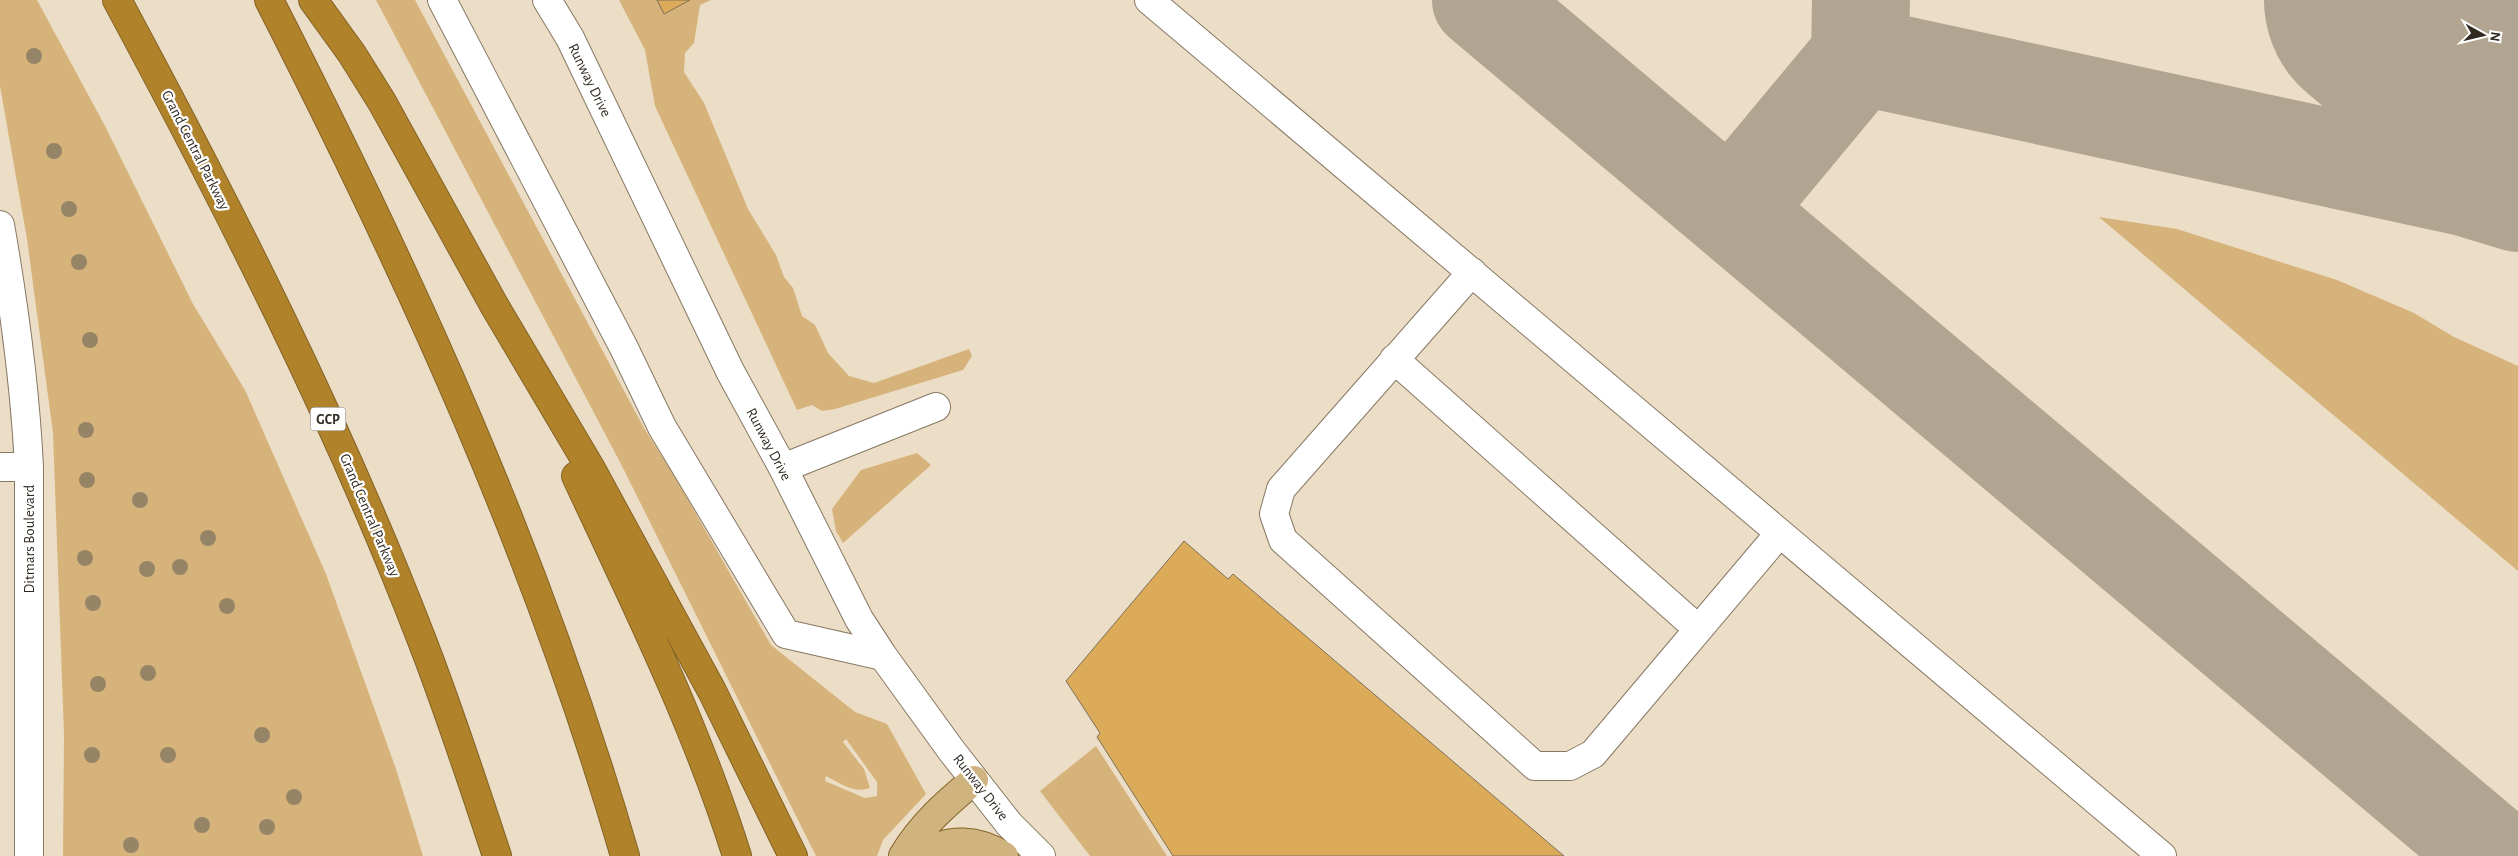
<svg xmlns="http://www.w3.org/2000/svg" width="2518" height="856" font-family="'Alegreya Sans',sans-serif">
  <style>
    .green { fill: #d6b37a; fill-rule: evenodd }
    .lines { fill: none; stroke-linecap: round; stroke-linejoin: round }
    .taxiway { stroke: #b1a592; stroke-width: 98 }
    .runway { stroke: #b1a592; stroke-width: 244 }
    .building { fill: #dbab5a; stroke: #7c6f5a }
    .minor-casing { stroke: #867863; stroke-width: 30 }
    .major-casing { stroke: #836327; stroke-width: 30 }
    .highway-casing { stroke: #836327; stroke-width: 30 }
    .minor { stroke: #fff; stroke-width: 28 }
    .major { stroke: #d0b47f; stroke-width: 28 }
    .highway { stroke: #b0822a; stroke-width: 28 }
    .tree { fill: #968466 }
    .labels { text-anchor: middle; stroke-width: 4.5; stroke-linejoin: round; paint-order: stroke }
    .shield { fill: #fff; stroke: #6e6a64; stroke-width: 1 }
    .shield-label { font-size: 14px; font-weight: bold; fill: #302a21 }
    .street-label { font-size: 15px; fill: #302a21; stroke: #fff }
  </style>
  <rect width="100%" height="100%" fill="#ecddc6"/>
  <path class="green" d="M0,0H37L105,126L193,304L245,390L326,574L396,769L423,856H63L64,735L53,433L27,239L0,86Z
    M376,0H415L644,428L672,472L771,645L855,712L887,724L926,794L883,840L877,856H816L621,464ZM846,739L877,782V796L865,798L825,781L826,776C840,783 853,794 870,788L864,769L843,742Z
    M619,0H711L700,5L694,43L685,53L684,72L704,103L748,209L776,255L784,277L793,288L802,316L815,325L828,353L849,376L874,383L969,349L972,356L963,370L835,409L822,411L812,405L797,410L655,106L645,50Z
    M2099,217L2177,229L2337,280L2414,313L2454,337L2518,366V571Z
    M917,453L931,465L843,543L836,531L832,509L861,470Z
    M1096,746L1167,856H1090L1040,791Z"/>
  <g class="lines">
    <path class="taxiway" d="M1481,0L2495,856
      M1860,56L2465,187L2518,203
      M1731,211L1860,56L1861,0"/>
    <path class="runway" d="M2386,0L2518,111"/>
  </g>
  <path class="building" d="M657,0H690L664,14Z
    M1184,541L1228,579L1233,574L1564,856H1173L1097,737L1100,733L1066,681Z"/>
  <g class="lines">
    <defs>
      <path id="minor" d="M442,0L624,348L662,427L786,634L883,656
        M547,0L570,38L730,371L783,468L859,619L883,656L951,750L1009,824L1041,856
        M1149,0L2162,856
        M0,225C14,305 25,386 29,467V856
        M1472,272L1281,489L1274,514L1283,540L1535,766H1570L1593,754L1779,534
        M1394,359L1698,629
        M0,467H29
        M783,468L936,407"/>
      <path id="major" d="M903,856C922,824 947,803 974,780
        M923,856C948,836 979,840 1004,856"/>
      <path id="highway" d="M117,0C229,208 336,418 421,638C449,710 473,783 497,856
        M269,0C411,278 538,555 625,856
        M313,0L352,54L382,102L494,305L591,469L712,691L793,856
        M576,476C634,600 696,725 737,856"/>
    </defs>
    <use href="#minor" class="minor-casing"/>
    <use href="#major" class="major-casing"/>
    <use href="#highway" class="highway-casing"/>
    <use href="#minor" class="minor"/>
    <use href="#major" class="major"/>
    <use href="#highway" class="highway"/>
  </g>
  <g class="tree">
    <circle cx="34" cy="56" r="8"/>
    <circle cx="54" cy="151" r="8"/>
    <circle cx="69" cy="209" r="8"/>
    <circle cx="79" cy="262" r="8"/>
    <circle cx="90" cy="340" r="8"/>
    <circle cx="86" cy="430" r="8"/>
    <circle cx="87" cy="480" r="8"/>
    <circle cx="140" cy="500" r="8"/>
    <circle cx="208" cy="538" r="8"/>
    <circle cx="85" cy="558" r="8"/>
    <circle cx="180" cy="567" r="8"/>
    <circle cx="147" cy="569" r="8"/>
    <circle cx="93" cy="603" r="8"/>
    <circle cx="227" cy="606" r="8"/>
    <circle cx="148" cy="673" r="8"/>
    <circle cx="98" cy="684" r="8"/>
    <circle cx="262" cy="735" r="8"/>
    <circle cx="92" cy="755" r="8"/>
    <circle cx="168" cy="755" r="8"/>
    <circle cx="294" cy="797" r="8"/>
    <circle cx="202" cy="825" r="8"/>
    <circle cx="267" cy="827" r="8"/>
    <circle cx="131" cy="845" r="8"/>
  </g>
  <g class="labels">
    <rect class="shield" x="310.5" y="407.5" width="35" height="23" rx="4"/>
    <g class="shield-label">
      <text x="328" y="424">GCP</text>
    </g>
    <g class="street-label">
      <text transform="translate(590 80) rotate(64)" y="5">Runway Drive</text>
      <text transform="translate(196 150) rotate(63)" y="5">Grand Central Parkway</text>
      <text transform="translate(769 444) rotate(62)" y="5">Runway Drive</text>
      <text transform="translate(370 515) rotate(67)" y="5">Grand Central Parkway</text>
      <text transform="translate(29 539) rotate(-90)" y="5">Ditmars Boulevard</text>
      <text transform="translate(981 787) rotate(52)" y="5">Runway Drive</text>
    </g>
  </g>
  <g transform="translate(2483 35) rotate(98)" stroke="#ffffff" stroke-width="4" paint-order="stroke">
  <path d="M0-4L9 19L0 12L-9 19Z" fill="#302a21"/>
  <text y="-8" font-size="14" font-weight="bold" text-anchor="middle" fill="#302a21">N</text>
  </g>
</svg>
